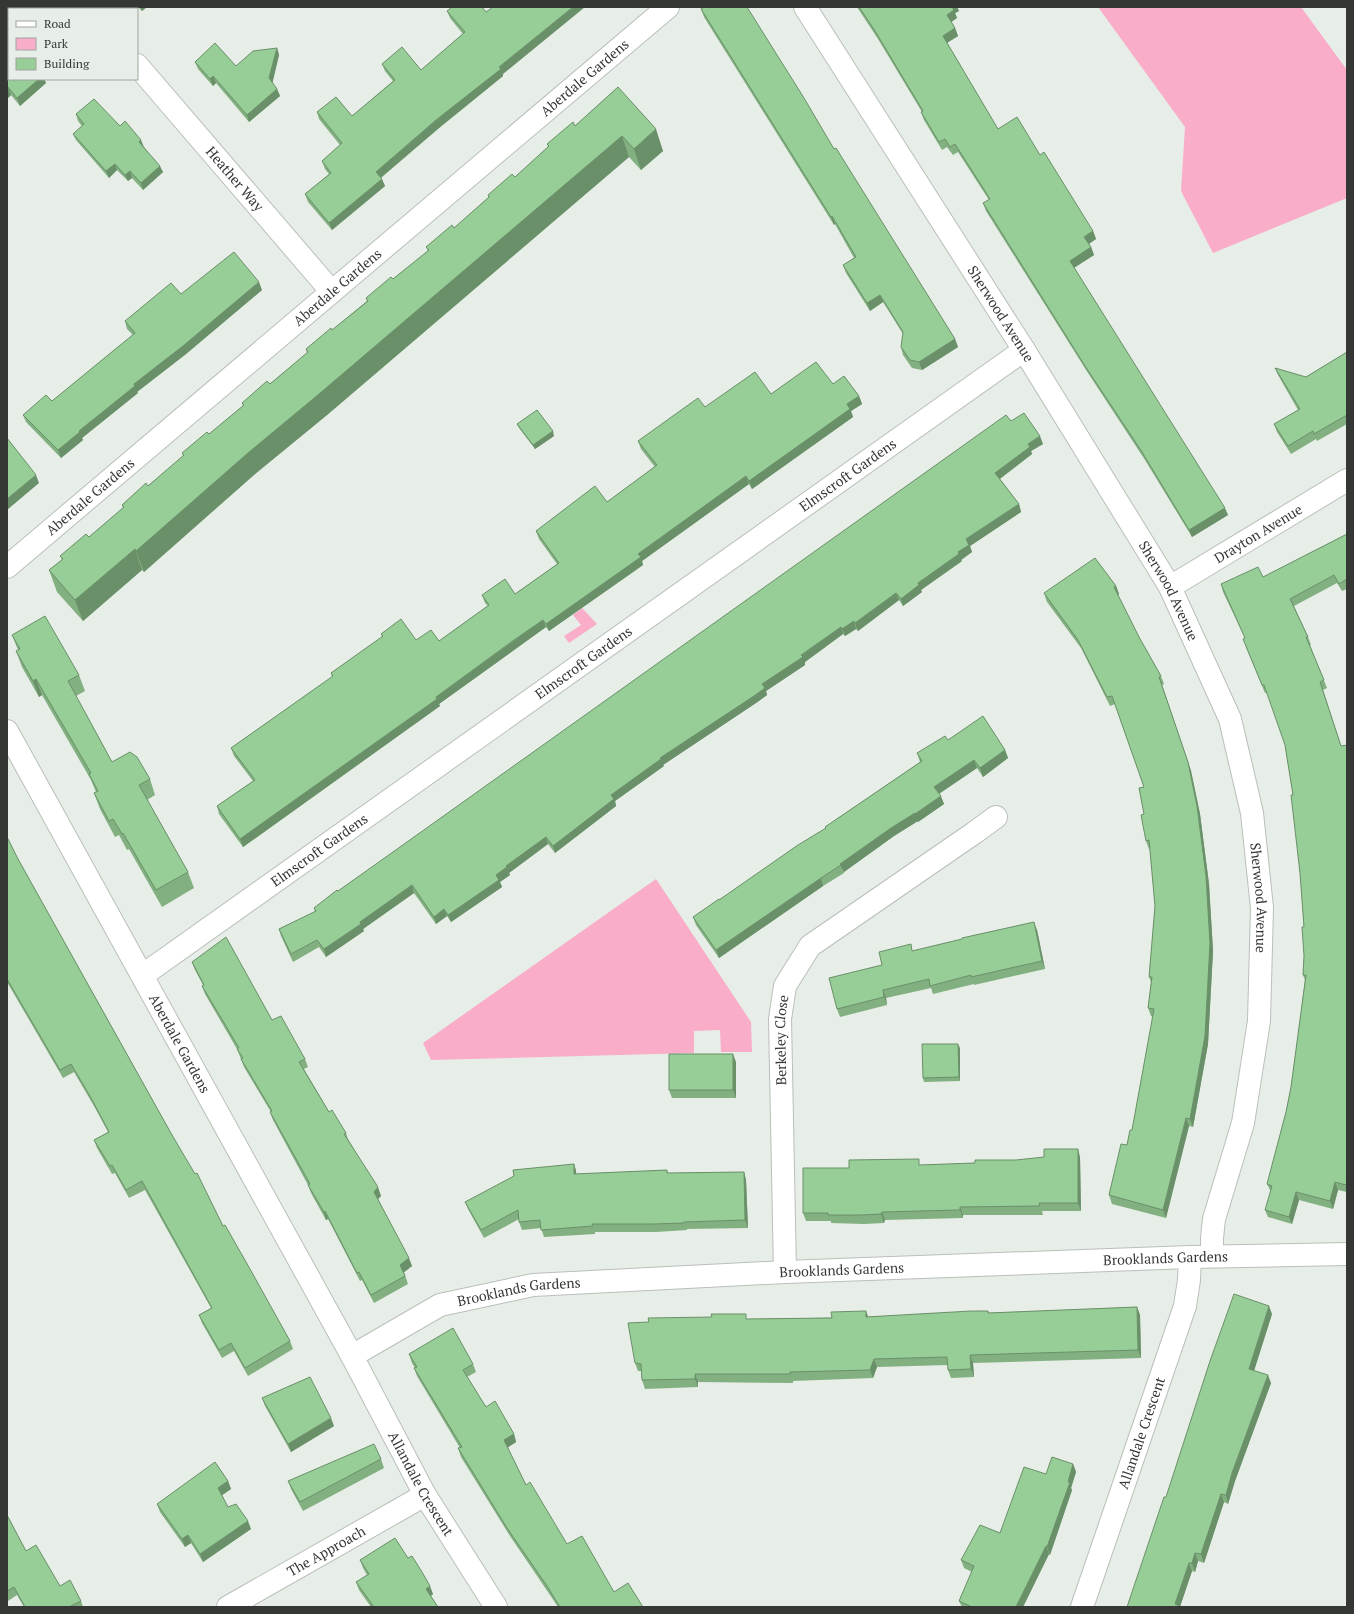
<svg xmlns="http://www.w3.org/2000/svg" width="1354" height="1614" font-family="'PT Serif',serif">
  <style>
    .green { fill: #f9adc9 }
    .lines { fill: none; stroke-linecap: round; stroke-linejoin: round }
    .street-casing { stroke: #babfba; stroke-width: 24 }
    .street { stroke: #fff; stroke-width: 22 }
    .wall { fill: #82b081 }
    .shaded-wall { fill: #6a9069 }
    .building { fill: #97cd96; stroke: #6a9069 }
    .labels { text-anchor: middle; stroke-width: 4; stroke-linejoin: round; paint-order: stroke }
    .street-label { font-size: 14px; fill: #353735; stroke: #e7ede7 }
  </style>
  <rect width="100%" height="100%" fill="#e7ede7"/>
  <path class="green" d="M1098,7H1301L1347,70V198L1213,253L1181,191L1185,127Z
    M582,608L597,624L569,643L564,636L581,625L573,615Z
    M656,879L751,1022L752,1052H721L720,1030L694,1031V1053L431,1060L423,1043Z"/>
  <g class="lines">
    <defs>
      <g id="street">
        <path d="M87,7L88,9"/>
        <path id="s1" d="M805,7L1024,350L1170,587L1230,719L1252,813L1262,908L1259,1021L1243,1123L1214,1219L1212,1238V1256"/>
        <path id="s2" d="M137,65L332,292"/>
        <path id="s3" d="M7,567L668,7"/>
        <path id="s4" d="M1170,587L1347,480"/>
        <path id="s5" d="M7,731L352,1356L425,1495L496,1607"/>
        <path id="s6" d="M143,975L1024,350"/>
        <path id="s7" d="M785,1272L780,1019L785,986L810,946L974,833L996,817"/>
        <path id="s8" d="M352,1356L440,1305L533,1285L785,1272L1190,1257L1347,1254"/>
        <path id="s9" d="M228,1607L425,1495"/>
        <path id="s10" d="M1082,1607L1185,1306L1189,1280L1190,1257"/>
      </g>
    </defs>
    <use href="#street" class="street-casing"/>
    <use href="#street" class="street"/>
  </g>
  <path class="wall" d="M138,7H147L142,11Z
    M857,7H957L959,11L955,13L957,18L951,22L955,28L958,36L947,43L998,129L1040,155L1093,231L1096,239L1089,244L1091,247L1094,255L1074,268L1228,515L1192,537L1145,460L1088,373L986,211L983,203L989,200L958,152L953,155L947,147L942,150L924,120L921,112H922L878,39Z
    M701,9L834,149L955,339L958,347L922,370L912,368L903,355L901,347L903,334L883,302L870,311L846,273L843,265L854,258L835,224L834,225L704,17Z
    M447,11L503,74V76L439,128L381,178L385,186L332,230L308,202L305,194L329,174L325,169L322,161L340,145L319,119L317,112L352,116L393,81L385,71L382,64L421,70L463,34L450,18Z
    M277,48L279,55L272,82L277,89L280,96L249,122L216,83L213,86L198,69L195,62L236,66Z
    M9,79H44L46,83L20,106L11,95L7,99Z
    M618,87L663,151L641,170L629,157L327,415L255,474L144,572L142,570L83,621L57,592L49,570L62,560L60,556L89,537L123,508L122,505L148,486L183,456L182,453L209,434L243,406L242,403L270,384L307,353L306,349L332,330L367,301L366,298L393,279L428,251L426,247L454,228L488,198V195L515,177L548,147L547,144L575,126Z
    M76,114L120,126L144,147L163,172L143,190L132,178L128,181L117,170L109,178L76,140L73,134L82,126L78,121Z
    M262,290L186,354L137,392L138,393L82,438L83,440L61,458L26,422L23,415L52,401L133,335L127,329L125,321L181,294Z
    M1347,352V424L1317,441L1316,439L1291,454L1277,432L1274,424L1298,410L1278,375L1275,368L1306,377Z
    M833,384L859,396L862,404L851,411L853,417L752,489L749,484L642,561L643,565L549,631L546,627L517,648L439,704L440,706L243,847L219,814L217,806L253,781L234,756L231,748L332,677L331,673L382,637L381,634L416,640L439,641L488,606L485,603L482,595L515,594L557,564L539,539L536,531L607,502L655,467L641,449L638,441L705,407L771,394Z
    M1011,421L1043,444L1031,451L1032,454L1000,479L1019,504L1021,512L970,546L972,552L961,560L962,561L921,590L922,592L903,606L899,600L858,631L856,629L845,636L843,634L805,662V665L766,691L767,695L756,703L663,765L664,766L615,801L616,806L555,853L548,844L509,873L510,875L500,882L502,887L451,922L447,916L436,924L414,893L363,929L364,931L326,957L319,947L293,962L281,936L279,929L315,912L314,908Z
    M517,424L554,436L535,449L519,428Z
    M1347,534V589L1342,591L1337,583L1294,606L1308,637L1311,645H1310L1327,688L1323,690L1341,746L1347,745V1192L1338,1190L1333,1209L1299,1200L1292,1224L1268,1217L1265,1210L1271,1192L1267,1184L1286,1112L1291,1087L1305,980L1303,975L1304,956V927L1300,873L1293,795L1285,745L1267,692L1265,693L1246,647L1245,638L1223,592L1221,584L1263,577Z
    M1116,586L1119,594L1118,595L1139,637L1161,676L1164,684L1162,685L1191,771L1200,814L1209,884L1213,951L1208,1044L1193,1127L1189,1126L1166,1218L1112,1204L1109,1195L1132,1130L1153,1017L1151,1016L1148,1008L1151,982L1149,977L1155,906L1150,849H1149L1146,841L1144,814V787L1115,704L1110,706L1081,648L1047,602L1044,593Z
    M12,635L79,675L85,691L76,696L112,762L150,779L155,795L147,800L188,872L194,888L162,907L129,849L127,850L119,835L115,837L100,809L94,793L96,792L91,780L42,695L39,697L22,667L16,651L18,650Z
    M948,740L1005,750L1008,758L983,777L977,768L939,794L944,804L918,822V821L894,836L844,872V873L823,886L719,958L696,925L693,917L719,900L825,829V827L920,762L917,753Z
    M7,837L18,859L172,1135L223,1226L290,1341L293,1349L248,1376L234,1351L222,1358L202,1323L199,1315L211,1308L145,1190L129,1198L115,1173L112,1174L97,1148L94,1140L108,1132L94,1106L74,1072L63,1078L7,982Z
    M1037,930L1045,969L974,985V984L933,994L931,988L886,998L887,1005L840,1017L837,1009L882,965L913,951Z
    M192,962L272,1020L305,1059L308,1067L304,1069L329,1112L346,1133L348,1139L381,1196L378,1199L412,1266L404,1272L408,1284L374,1303L362,1280L360,1281L328,1219L326,1220L311,1193L308,1185L273,1120L270,1112H271L244,1067L237,1049L205,994L202,986L203,985L195,970Z
    M960,1048V1081L924,1082L923,1078Z
    M736,1062V1098H672L669,1090Z
    M1080,1157L1081,1211H1042L1043,1215H963V1218L885,1220L884,1223L864,1224L831,1223V1221H806L803,1213L849,1168L975,1163L1016,1160Z
    M574,1164L576,1171V1174L667,1170L668,1173L744,1172L746,1180L748,1228L687,1229V1230L656,1232H595V1234L544,1237L541,1228L522,1230L519,1222V1219L484,1238L468,1209L465,1202Z
    M1137,1307L1140,1315L1141,1358L973,1363L974,1377L951,1378L948,1370V1365L877,1367L873,1378L793,1381V1383L698,1382V1387L645,1389L642,1380L641,1371H638L635,1363L747,1319L868,1317L988,1311L989,1313Z
    M1272,1314L1254,1371L1271,1383L1235,1481L1228,1504L1224,1502L1204,1563L1198,1561L1195,1572L1192,1571L1180,1606L1127,1607L1166,1497Z
    M409,1354L473,1364L476,1372L467,1377L486,1407L514,1434L516,1442L507,1448L526,1485L567,1544L614,1592L643,1607H558L550,1595L510,1536L461,1457L458,1448H460L417,1376L414,1368H415L412,1363Z
    M262,1398L334,1426L291,1452L265,1406Z
    M381,1459L384,1468L303,1511L291,1489L288,1481Z
    M1073,1464L1076,1472L1071,1488L1072,1490L1050,1555L1049,1554L1023,1607H962L959,1601L972,1572L964,1568L961,1560L1000,1533L1046,1474Z
    M228,1481L231,1489L222,1495L228,1507L251,1529L203,1562L191,1543L185,1547L160,1512L157,1504Z
    M7,1515L26,1551L60,1586L81,1601L83,1607H24L17,1595L8,1601L7,1600Z
    M408,1558L433,1594L431,1596L438,1607H371L359,1590L356,1582L367,1575L363,1568L360,1560Z"/>
  <path class="shaded-wall" d="M140,7H147L142,11Z
    M573,7H585L503,74V76L439,128L379,179L376,172L499,67Z
    M952,7H957L959,11L955,13L957,18L950,23L947,15Z
    M955,28L958,36L945,44L943,36Z
    M277,48L279,55L272,85L269,78Z
    M213,76L216,83L213,86L210,79Z
    M39,79H44L46,83L20,106L17,98Z
    M8,87L11,95L7,99V88Z
    M277,89L280,96L249,122L247,115Z
    M656,129L663,151L641,170L634,149Z
    M622,136L629,157L327,415L255,474L144,572L136,551L248,453Z
    M141,140L144,147L139,142Z
    M115,164L117,170L109,178L106,171Z
    M160,166L163,172L143,190L141,183Z
    M130,171L132,178L128,181L125,175Z
    M382,179L385,186L332,230L329,223Z
    M832,216L835,224L834,225L831,217Z
    M1093,231L1096,239L1087,245L1084,237Z
    M1091,247L1094,255L1072,269L1070,261Z
    M259,282L262,290L186,354L137,392L138,393L82,438L83,440L61,458L58,450L79,431L134,384Z
    M880,295L883,302L870,311L867,303Z
    M955,339L958,347L922,370L919,362Z
    M859,396L862,404L851,411L853,417L752,489L749,481L847,404Z
    M553,431L554,436L535,449L533,445Z
    M1040,436L1043,444L1031,451L1032,454L998,480L995,473L1028,444Z
    M36,475L39,483L7,510V499Z
    M746,476L749,484L642,561L643,565L549,631L546,624L638,554Z
    M1019,504L1021,512L970,546L972,552L961,560L962,561L921,590L922,592L903,606L901,599L918,583L958,552L966,539Z
    M1225,508L1228,515L1192,537L1189,530Z
    M135,549L142,570L83,621L75,600Z
    M1116,586L1119,594L1117,596L1114,587Z
    M896,593L899,600L858,631L855,623Z
    M543,620L546,627L439,704L440,706L243,847L240,839L436,697Z
    M854,621L856,629L845,636L842,629Z
    M841,627L843,634L805,662V665L766,691L767,695L756,703L663,765L664,766L615,801L616,806L555,853L553,846L611,795L660,758L762,684Z
    M1159,677L1191,771L1200,814L1209,884L1213,951L1208,1044L1193,1127L1190,1119Z
    M36,679L42,695L39,697L33,681Z
    M1005,750L1008,758L983,777L980,768Z
    M974,760L977,768L937,795L934,787Z
    M941,796L944,804L918,822L915,814Z
    M915,813L918,821L894,836L844,872L840,864L891,828Z
    M546,837L548,844L509,873L510,875L500,882L502,887L451,922L448,915L506,866Z
    M821,878L823,886L719,958L716,950Z
    M412,885L414,893L363,929L364,931L326,957L324,949L360,922Z
    M444,909L447,916L436,924L434,917Z
    M1034,922L1037,930L1045,969L1042,961Z
    M883,990L886,998L887,1005L884,997Z
    M958,1044L960,1048V1081L959,1077Z
    M733,1054L736,1062V1098L733,1090Z
    M1186,1118L1189,1126L1166,1218L1163,1210Z
    M1078,1149L1080,1157L1081,1211L1078,1203Z
    M574,1164L576,1171L577,1182L574,1174Z
    M744,1172L746,1180L748,1228L745,1220Z
    M1335,1182L1338,1190L1333,1209L1330,1201Z
    M378,1187L381,1196L377,1200L374,1192Z
    M1296,1192L1299,1200L1292,1224L1289,1217Z
    M960,1207L963,1215V1218L960,1210Z
    M325,1211L328,1219L326,1220L324,1212Z
    M882,1212L885,1220L884,1223L881,1214Z
    M409,1258L412,1266L403,1273L400,1265Z
    M1269,1306L1272,1314L1252,1377L1249,1369Z
    M1137,1307L1140,1315L1141,1358L1138,1350Z
    M866,1311L869,1319L866,1317Z
    M970,1355L973,1363L974,1377L971,1369Z
    M874,1359L877,1367L873,1378L870,1370Z
    M695,1374L698,1382V1387L695,1379Z
    M1268,1375L1271,1383L1235,1481L1228,1504L1226,1495L1232,1473Z
    M331,1418L334,1426L291,1452L288,1444Z
    M514,1434L516,1442L507,1448L504,1440Z
    M1073,1464L1076,1472L1071,1488L1072,1490L1050,1555L1047,1547Z
    M228,1481L231,1489L221,1496L218,1488Z
    M1221,1494L1224,1502L1204,1563L1201,1554Z
    M248,1521L251,1529L203,1562L200,1554Z
    M188,1535L191,1543L185,1547L182,1539Z
    M1046,1546L1049,1554L1023,1607H1016Z
    M1195,1553L1198,1561L1195,1572L1192,1563Z
    M1189,1563L1192,1571L1180,1607L1175,1604Z
    M430,1586L433,1594L429,1597L426,1589Z"/>
  <path class="building" d="M26,7H52L54,9H24Z
    M452,7H482L486,12L493,7H573L499,67L501,69L436,120L376,172L382,179L329,223L305,194L331,173L322,161L342,143L317,112L336,97L352,116L395,80L382,64L402,47L421,70L465,32L447,11Z
    M704,7H747L804,98L834,149L836,148L955,339L919,362L910,360L901,347L903,332L880,295L867,303L843,265L856,257L832,216L831,217L701,9Z
    M859,7H952L954,10L947,15L955,28L943,36L998,129L1017,117L1040,155L1044,152L1093,231L1084,237L1091,247L1070,261L1225,508L1189,530L1142,452L1085,366L983,203L990,199L955,144L950,147L945,139L939,142L921,112L923,111L875,31Z
    M9,21V79H39L17,98L8,87L7,88V23Z
    M215,43L236,66L253,51L277,48L269,78L277,89L247,115L213,76L210,79L195,62Z
    M618,87L656,129L634,149L622,136L319,394L248,453L136,551L135,549L75,600L49,570L63,559L60,556L86,534L89,537L124,507L122,505L146,483L148,486L184,455L182,453L207,432L209,434L244,405L242,403L267,381L270,384L308,352L306,349L331,328L332,330L368,301L366,298L391,277L393,279L429,250L426,247L452,225L454,228L489,197L488,195L512,174L515,177L549,146L547,144L573,122L575,126Z
    M94,99L120,126L125,121L141,140L139,142L160,166L141,183L130,171L125,175L115,164L106,171L73,134L84,124L76,114Z
    M234,252L259,282L183,346L134,384L135,386L79,431L80,432L58,450L23,415L46,395L52,401L135,333L125,321L171,283L181,294Z
    M1347,352V415L1314,434L1313,431L1288,446L1274,424L1300,409L1275,368L1306,377Z
    M816,362L833,384L844,376L859,396L847,404L850,409L749,481L746,476L638,554L641,557L546,624L543,620L514,640L436,697L437,699L240,839L217,806L255,780L231,748L333,676L331,673L383,636L381,634L401,619L416,640L431,630L439,641L489,605L482,595L505,579L515,594L559,563L536,531L595,486L607,502L657,465L638,441L698,398L705,407L755,372L771,394Z
    M537,410L553,431L533,445L517,424Z
    M1024,413L1040,436L1028,444L1030,447L995,473L1019,504L966,539L969,545L958,552L959,554L918,583L919,585L901,599L896,593L855,623L854,621L842,629L841,627L801,655L803,657L762,684L765,688L754,696L660,758L661,759L611,795L614,799L553,846L546,837L506,866L507,867L496,875L499,880L448,915L444,909L434,917L412,885L360,922L361,924L324,949L317,940L291,954L279,929L316,911L314,908L337,890L338,891L407,842L1006,415L1011,421Z
    M7,438L36,475L7,499Z
    M1347,534V579L1339,584L1334,575L1290,599L1308,637H1306L1324,680L1320,682L1341,746L1347,745V1180L1346,1185L1335,1182L1330,1201L1296,1192L1289,1217L1265,1210L1272,1186L1267,1184L1286,1112L1291,1087L1306,975H1303L1304,956L1302,927H1304L1300,873L1291,795H1293L1285,745L1264,685H1262L1243,639L1245,638L1221,584L1258,567L1263,577Z
    M1095,558L1116,586L1114,587L1139,637L1161,676L1159,677L1188,762L1197,806L1206,876L1210,943L1205,1036L1190,1119L1186,1118L1163,1210L1109,1195L1121,1144L1127,1145L1130,1130H1132L1154,1009L1148,1008L1152,977H1149L1155,906L1149,840L1146,841L1141,815L1144,814L1139,788L1144,787L1112,696L1107,697L1078,640L1044,593Z
    M45,616L79,675L68,681L112,762L130,752L137,757L150,779L139,785L188,872L156,890L123,833L122,834L113,819L109,821L94,793L98,791L89,774L91,773L36,679L33,681L16,651L20,649L12,635Z
    M983,716L1005,750L980,768L974,760L934,787L941,796L915,814V813L891,828L840,864L841,865L821,878L716,950L693,917L719,899V900L798,845L826,828L825,827L922,761L917,753L945,736L948,740Z
    M7,837L18,859L172,1135L195,1174L197,1173L223,1226L225,1225L250,1269L290,1341L245,1368L231,1343L219,1350L199,1315L212,1308L142,1181L126,1190L112,1165L110,1166L94,1140L109,1132L91,1098L71,1064L60,1070L7,979Z
    M1034,922L1042,961L971,977V975L930,986L929,979L883,990L884,997L837,1009L829,978L882,965L879,952L911,944L912,951L962,939V938Z
    M226,937L272,1020L281,1016L305,1059L299,1062L329,1112L332,1110L346,1133L344,1134L378,1187L374,1192L409,1258L400,1265L405,1276L371,1295L359,1272L357,1273L325,1211L324,1212L308,1185L310,1184L270,1112L272,1111L241,1059L243,1058L237,1049L239,1048L202,986L204,985L192,962Z
    M922,1044H958L959,1077L923,1078Z
    M669,1054H733V1090H669Z
    M1044,1149H1078V1203H1039L1040,1206L960,1207V1210L882,1212L881,1214L861,1215H828V1213H803V1168H849V1160L919,1159V1165L975,1163V1160H1016L1044,1157Z
    M574,1164V1174L667,1170V1173L744,1172L745,1220L684,1222V1223L653,1224H592L593,1226L541,1230L540,1220L519,1222L518,1210L481,1230L465,1202L514,1176L513,1170Z
    M1234,1294L1269,1306L1249,1369L1268,1375L1232,1473L1226,1495L1221,1494L1201,1554L1195,1553L1192,1563H1189L1175,1604L1182,1607H1127L1164,1497H1166L1210,1361Z
    M1137,1307L1138,1350L970,1355L971,1369L948,1370L947,1357L874,1359L870,1370L790,1372V1374H695V1379L642,1380L641,1364L635,1363L628,1323L649,1322L648,1318L712,1317L711,1314H746V1319L832,1318L831,1312L866,1311V1317L971,1311H988V1313Z
    M453,1328L473,1364L463,1370L486,1407L495,1401L514,1434L504,1440L526,1485L530,1482L567,1544L582,1536L614,1592L628,1583L643,1607H560L547,1586L507,1528L458,1448L462,1447L414,1368L417,1367L409,1354Z
    M310,1377L331,1418L288,1444L262,1398Z
    M374,1444L381,1459L300,1502L288,1481Z
    M1052,1457L1073,1464L1068,1482H1070L1047,1547L1046,1546L1016,1607H972L959,1601L974,1566L961,1560L980,1525L1000,1533L1024,1467L1046,1474Z
    M215,1462L228,1481L218,1488L228,1507L236,1504L248,1521L200,1554L188,1535L182,1539L157,1504Z
    M7,1515L26,1551L36,1545L60,1586L70,1580L81,1601L69,1607H25L14,1587L7,1591Z
    M395,1538L408,1558L412,1556L422,1572L430,1586L426,1589L438,1607H374L356,1582L369,1574L360,1560Z"/>
  <g class="labels">
    <g class="street-label">
      <text dy="5" stroke="none"><textPath href="#s3" startOffset="757">Aberdale Gardens</textPath></text>
      <text dy="5" stroke="none"><textPath href="#s2" startOffset="150">Heather Way</textPath></text>
      <text dy="5" stroke="none"><textPath href="#s3" startOffset="433">Aberdale Gardens</textPath></text>
      <text dy="5" stroke="none"><textPath href="#s1" startOffset="364">Sherwood Avenue</textPath></text>
      <text dy="5" stroke="none"><textPath href="#s6" startOffset="864">Elmscroft Gardens</textPath></text>
      <text dy="5" stroke="none"><textPath href="#s3" startOffset="109">Aberdale Gardens</textPath></text>
      <text dy="5" stroke="none"><textPath href="#s4" startOffset="103">Drayton Avenue</textPath></text>
      <text dy="5" stroke="none"><textPath href="#s1" startOffset="688">Sherwood Avenue</textPath></text>
      <text dy="5" stroke="none"><textPath href="#s6" startOffset="540">Elmscroft Gardens</textPath></text>
      <text dy="5" stroke="none"><textPath href="#s6" startOffset="216">Elmscroft Gardens</textPath></text>
      <text dy="5" stroke="none"><textPath href="#s1" startOffset="1012">Sherwood Avenue</textPath></text>
      <text dy="5" stroke="none"><textPath href="#s7" startOffset="232">Berkeley Close</textPath></text>
      <text dy="5" stroke="none"><textPath href="#s5" startOffset="357">Aberdale Gardens</textPath></text>
      <text dy="5" stroke="none"><textPath href="#s8" startOffset="830">Brooklands Gardens</textPath></text>
      <text dy="5" stroke="none"><textPath href="#s8" startOffset="506">Brooklands Gardens</textPath></text>
      <text dy="5" stroke="none"><textPath href="#s8" startOffset="182">Brooklands Gardens</textPath></text>
      <text dy="5" stroke="none"><textPath href="#s10" startOffset="184">Allandale Crescent</textPath></text>
      <text dy="5" stroke="none"><textPath href="#s5" startOffset="859">Allandale Crescent</textPath></text>
      <text dy="5" stroke="none"><textPath href="#s9" startOffset="113">The Approach</textPath></text>
    </g>
  </g>
  <rect width="1354" height="1614" fill="none" stroke="#353735" stroke-width="16"/>
  <rect x="8" y="8" width="130" height="72" fill="#e7ede7" stroke="#a0a4a0"/>
  <rect x="16" y="21" width="20" height="6" fill="#ffffff" stroke="#a0a4a0"/>
  <text x="44" y="28" font-size="12" fill="#353735">Road</text>
  <rect x="16" y="38" width="20" height="12" fill="#f9adc9" stroke="#a0a4a0"/>
  <text x="44" y="48" font-size="12" fill="#353735">Park</text>
  <rect x="16" y="58" width="20" height="12" fill="#97cd96" stroke="#a0a4a0"/>
  <text x="44" y="68" font-size="12" fill="#353735">Building</text>
</svg>
